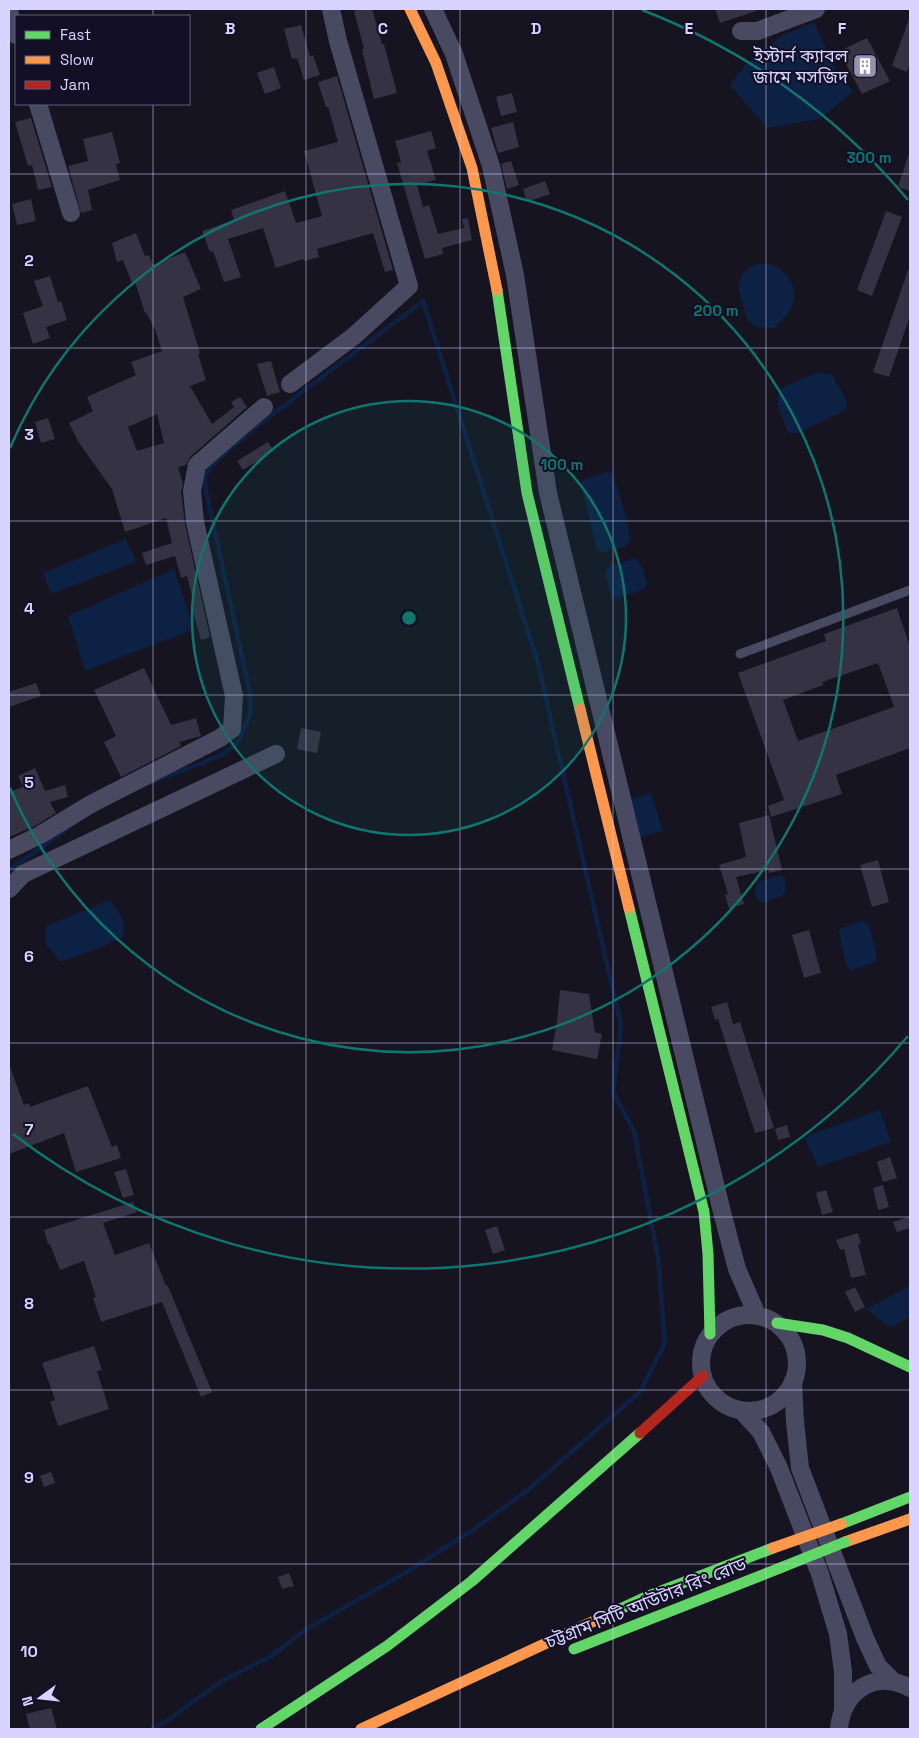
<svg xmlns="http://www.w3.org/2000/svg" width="919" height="1738" font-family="'Space Grotesk','Noto Sans Bengali',sans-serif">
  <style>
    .water { fill: #0d2144 }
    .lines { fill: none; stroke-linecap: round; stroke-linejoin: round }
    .stream { stroke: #0d2144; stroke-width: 4.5 }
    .building { fill: #343243; fill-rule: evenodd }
    .lane { stroke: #4a4962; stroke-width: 9 }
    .street { stroke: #4a4962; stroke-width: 18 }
    .fast { stroke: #63d668; stroke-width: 11 }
    .slow { stroke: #ff974d; stroke-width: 11 }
    .jam { stroke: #b3261e; stroke-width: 11 }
    .fast-bridge { stroke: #63d668; stroke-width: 11 }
    .slow-bridge { stroke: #ff974d; stroke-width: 11 }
    .grid { fill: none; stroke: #d9d4ff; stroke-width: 1; stroke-opacity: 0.55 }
    .ring { fill: none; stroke: #0f766e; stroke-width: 2.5 }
    .labels { text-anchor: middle; stroke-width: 4; stroke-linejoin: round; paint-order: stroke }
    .poi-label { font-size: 18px; fill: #d9d4ff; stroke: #130f26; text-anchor: end }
    .street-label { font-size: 18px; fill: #d9d4ff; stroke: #130f26 }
    .grid-label { font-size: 16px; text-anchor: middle; font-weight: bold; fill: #d9d4ff; stroke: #130f26; stroke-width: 4; stroke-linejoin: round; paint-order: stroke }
    .centre { fill: #0f766e; stroke: #130f26; stroke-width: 2.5 }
    .ring-label { font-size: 15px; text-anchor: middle; font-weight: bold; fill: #0f766e; stroke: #130f26; stroke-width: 4; stroke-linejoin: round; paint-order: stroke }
  </style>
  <rect width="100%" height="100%" fill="#161421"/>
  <path class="water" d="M814,22L832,63L853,92L819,119L767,128L730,85L746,64L781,36Z
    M757,264C761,264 768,264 772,265C788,271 798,287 793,303C790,313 781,321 774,328C765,327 757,329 751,323C747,320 746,313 744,308C737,290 735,272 757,264Z
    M816,373L832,374L847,402L846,410L799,433H790C782,422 773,400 781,388Z
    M610,471L612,473C617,488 635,534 627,546L602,552L598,551L596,547L581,483L584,479Z
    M126,539L136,562L51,594L43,573Z
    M635,558L642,567L647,583L645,588L640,591L614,599L611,597L605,571L610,566Z
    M174,569L194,629L85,671L68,616Z
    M651,793L663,831L640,837L629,800Z
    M781,875L785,879V893L782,896L762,903C754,899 754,887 759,881Z
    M110,900L123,919V937L94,950L60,962L46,944V926Z
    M863,921L869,925L876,951L877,957L874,963L853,970H850L846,965L839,931L841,928Z
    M880,1110L891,1142L818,1167L804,1137Z
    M910,1286V1318L890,1327L866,1309Z"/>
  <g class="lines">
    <path class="stream" d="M150,783L222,755L237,743L250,715V693L206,491L205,475L215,462L253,429L423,301L537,660L621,1025L613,1092L634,1131L658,1258L665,1343L640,1392L528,1490L470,1532L403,1574L305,1630L273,1655L222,1681L168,1720L152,1729
      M9,870L67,829"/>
  </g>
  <path class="building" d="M361,9H372L382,44H384L397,93L374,99L362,50L364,49L354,11Z
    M715,9H756V11L720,23Z
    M909,19L910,62L907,72L892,66Z
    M301,25L310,56L313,55L320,75L304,80L297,58L292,59L284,29Z
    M867,38L890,81L862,94L839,51Z
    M274,67L281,88L265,94L257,73Z
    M337,76L393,270L385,272L373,233L317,249L319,257L304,261L303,259L276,268L263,228L228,239L241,277L224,282L213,251L210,252L202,231L234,220L231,210L285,191L296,223L322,216L304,151L338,142L328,107H326L318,82Z
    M512,93L517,112L501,116L496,97Z
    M31,118L52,187L38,190L32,165L28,166L15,122Z
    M513,122L519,147L498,153L491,128Z
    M431,131L436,148L427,151L436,180L417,185L423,207L429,205L438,234L464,228L462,219L468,218L472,240L442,248L443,254L425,259L397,163L401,162L395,141Z
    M112,132L120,163L116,164L120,180L88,190L92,210L81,213L68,166L88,161L83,139Z
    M908,156H910V191L898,187Z
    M511,161L519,185L507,189L501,164Z
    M545,181L550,194L527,202L523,189Z
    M31,199L36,221L17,225L12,204Z
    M886,211L902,217L872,296L857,290Z
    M136,233L145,256L149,255L153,265L185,252L201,289L183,297L200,353L198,354L206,380L190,386L212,424L234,407L231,402L240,397L247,407L190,457L186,465L178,467L183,484L181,492L185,524L210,637L201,640L191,605L194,604L187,576L181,578L175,556L146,565L142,553L172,543L166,518L125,532L112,489L79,443L69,423L93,411L87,397L136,375L131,362L162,351L155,330L146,312L145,313L135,282L132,283L123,260L117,262L112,243ZM157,414L164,443L137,451L128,427Z
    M908,270H910V316L889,377L873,372Z
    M50,276L58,302L61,301L67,320L46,327L50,338L33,344L23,313L43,306L34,281Z
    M271,361L280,392L267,396L257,364Z
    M48,418L55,439L41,443L35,422Z
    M268,442L274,451L243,470L237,461Z
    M897,608L910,647V748L836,775L842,794L771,817L768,806L784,800L738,673L826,641L824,634ZM878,663L894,707L798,741L783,700L823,685L822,682Z
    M144,668L171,725L196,718L201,736L179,742L181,746L121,777L104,742L116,736L94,690Z
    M36,683L41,696L9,707V692Z
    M301,728L321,732L317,753L297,749Z
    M35,768L45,791L65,785L68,797L50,802L56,813L35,826L9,837V792L23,787L18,776Z
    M769,815L782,870L769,873L768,870L736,877L744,904L729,908L725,895L728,894L719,865L746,857L739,823Z
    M878,860L889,902L872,907L860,865Z
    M809,930L821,973L804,978L792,935Z
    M560,990L589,994L595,1032L602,1034L597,1059L552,1050L557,1021Z
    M727,1002L733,1024L740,1022L774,1128L755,1133L718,1019L715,1020L711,1007Z
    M9,1067H10L24,1105L29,1103L30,1107L88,1086L112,1147L117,1145L121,1158L76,1172L64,1133L9,1154Z
    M787,1125L790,1137L778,1140L775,1129Z
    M890,1157L897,1178L883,1182L877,1162Z
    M126,1169L134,1195L123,1198L114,1172Z
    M883,1185L889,1207L878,1210L873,1188Z
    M826,1190L833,1212L822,1215L816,1193Z
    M133,1202L137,1212L103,1223L115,1255L149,1243L166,1286H168L212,1392L201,1397L162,1302L101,1322L93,1298L96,1297L84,1261L60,1270L50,1244H48L44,1230Z
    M910,1216V1228L897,1232L893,1222Z
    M497,1226L505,1250L493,1254L485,1230Z
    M858,1233L861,1243L858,1244L866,1275L851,1278L844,1249L840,1250L836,1240Z
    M855,1287L865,1307L855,1312L845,1292Z
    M94,1346L102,1370L97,1371L109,1409L58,1426L50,1402L55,1400L42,1363Z
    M51,1472L55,1483L44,1487L40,1476Z
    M289,1573L294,1586L282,1589L278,1577Z
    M51,1708L57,1729H30L26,1714Z"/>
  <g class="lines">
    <path class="lane" d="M740,654L910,590"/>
    <path class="street" d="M433,9L454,54L491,166L515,275L548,493L721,1208L737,1269L757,1315
      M9,11L16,35
      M741,31H758L816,9
      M38,104L71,213
      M290,384L354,336L409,286L338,41L331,9
      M9,850L40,835L91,804L220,738L232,729L234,696L195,522L192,491L197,465L264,407
      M9,889L23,874L276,754
      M701 1363a48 48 0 1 1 96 0a48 48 0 1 1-96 0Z
      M793,1381L795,1422L800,1468L865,1638L878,1666L893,1681
      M741,1410L761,1432L779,1468L820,1574L838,1634L843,1672V1709
      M839,1729C842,1691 875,1669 910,1688"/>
    <path class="fast" d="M497,290L527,493L580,709
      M629,908L704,1212L708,1254L710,1334
      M777,1323L823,1330L848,1338L910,1367
      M841,1524L910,1497
      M605,1616L646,1597L773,1548
      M574,1649L780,1568
      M261,1729L387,1646L472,1581L640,1433"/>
    <path class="slow" d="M410,9L436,63L472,168L497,290
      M580,709L629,908
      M845,1542L910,1519
      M361,1729L605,1616"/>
    <path class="jam" d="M640,1433L703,1376"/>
    <path class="fast-bridge" d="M780,1568L845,1542"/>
    <path class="slow-bridge" d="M773,1548L841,1524"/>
  </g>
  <path class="grid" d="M153,9V16M306,9V1729M460,9V1729M613,9V1729M766,9V1729M153,104V1729M9,174H910M9,348H910M9,521H910M9,695H910M9,869H910M9,1043H910M9,1217H910M9,1390H910M9,1564H910"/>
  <circle cx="409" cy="618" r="217" fill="#0f766e" fill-opacity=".12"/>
  <g class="ring">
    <circle cx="409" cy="618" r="217"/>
    <path d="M10 448A434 434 0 1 1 10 788"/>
    <path d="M908 1036A651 651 0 0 1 13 1134M642 10A651 651 0 0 1 908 200"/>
  </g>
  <defs>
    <symbol id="building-square" viewBox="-11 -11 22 22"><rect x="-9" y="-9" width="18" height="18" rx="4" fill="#9591b1" stroke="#130f26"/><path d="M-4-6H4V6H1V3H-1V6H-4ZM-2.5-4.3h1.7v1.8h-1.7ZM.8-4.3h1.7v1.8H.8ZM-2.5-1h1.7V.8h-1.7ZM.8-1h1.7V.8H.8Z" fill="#fff"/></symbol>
  </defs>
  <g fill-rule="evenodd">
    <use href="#building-square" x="851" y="52" width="28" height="28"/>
  </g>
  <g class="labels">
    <g class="poi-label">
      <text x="848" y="62">ইস্টার্ন ক্যাবল<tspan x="848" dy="21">জামে মসজিদ</tspan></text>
    </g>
    <g class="street-label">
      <text transform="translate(646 1603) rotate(-22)" y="6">চট্টগ্রাম সিটি আউটার রিং রোড</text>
    </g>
  </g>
  <g class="grid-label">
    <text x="230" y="34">B</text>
    <text x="383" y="34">C</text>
    <text x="536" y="34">D</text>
    <text x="689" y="34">E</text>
    <text x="842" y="34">F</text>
    <text x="29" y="266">2</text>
    <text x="29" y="440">3</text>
    <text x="29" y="614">4</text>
    <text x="29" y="788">5</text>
    <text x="29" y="962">6</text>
    <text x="29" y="1135">7</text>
    <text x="29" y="1309">8</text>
    <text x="29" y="1483">9</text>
    <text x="29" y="1657">10</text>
  </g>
  <circle cx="409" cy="618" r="8" class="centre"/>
  <g class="ring-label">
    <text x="869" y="163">300 m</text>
    <text x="716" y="316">200 m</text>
    <text x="562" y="470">100 m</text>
  </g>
  <rect width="919" height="1738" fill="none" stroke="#d9d4ff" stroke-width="20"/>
  <rect x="15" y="15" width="175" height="90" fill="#130f26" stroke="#625e7d"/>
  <rect x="25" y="31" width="25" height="8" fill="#63d668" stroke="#625e7d"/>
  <text x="60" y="40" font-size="15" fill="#d9d4ff">Fast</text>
  <rect x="25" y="56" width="25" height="8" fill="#ff974d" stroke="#625e7d"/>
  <text x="60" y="65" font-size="15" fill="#d9d4ff">Slow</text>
  <rect x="25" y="81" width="25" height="8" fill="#b3261e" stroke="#625e7d"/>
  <text x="60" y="90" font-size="15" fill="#d9d4ff">Jam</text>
  <g transform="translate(40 1698) rotate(255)" stroke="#130f26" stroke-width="4" paint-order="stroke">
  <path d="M0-4L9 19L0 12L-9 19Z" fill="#d9d4ff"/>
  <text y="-8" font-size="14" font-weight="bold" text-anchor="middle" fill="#d9d4ff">N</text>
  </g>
</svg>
